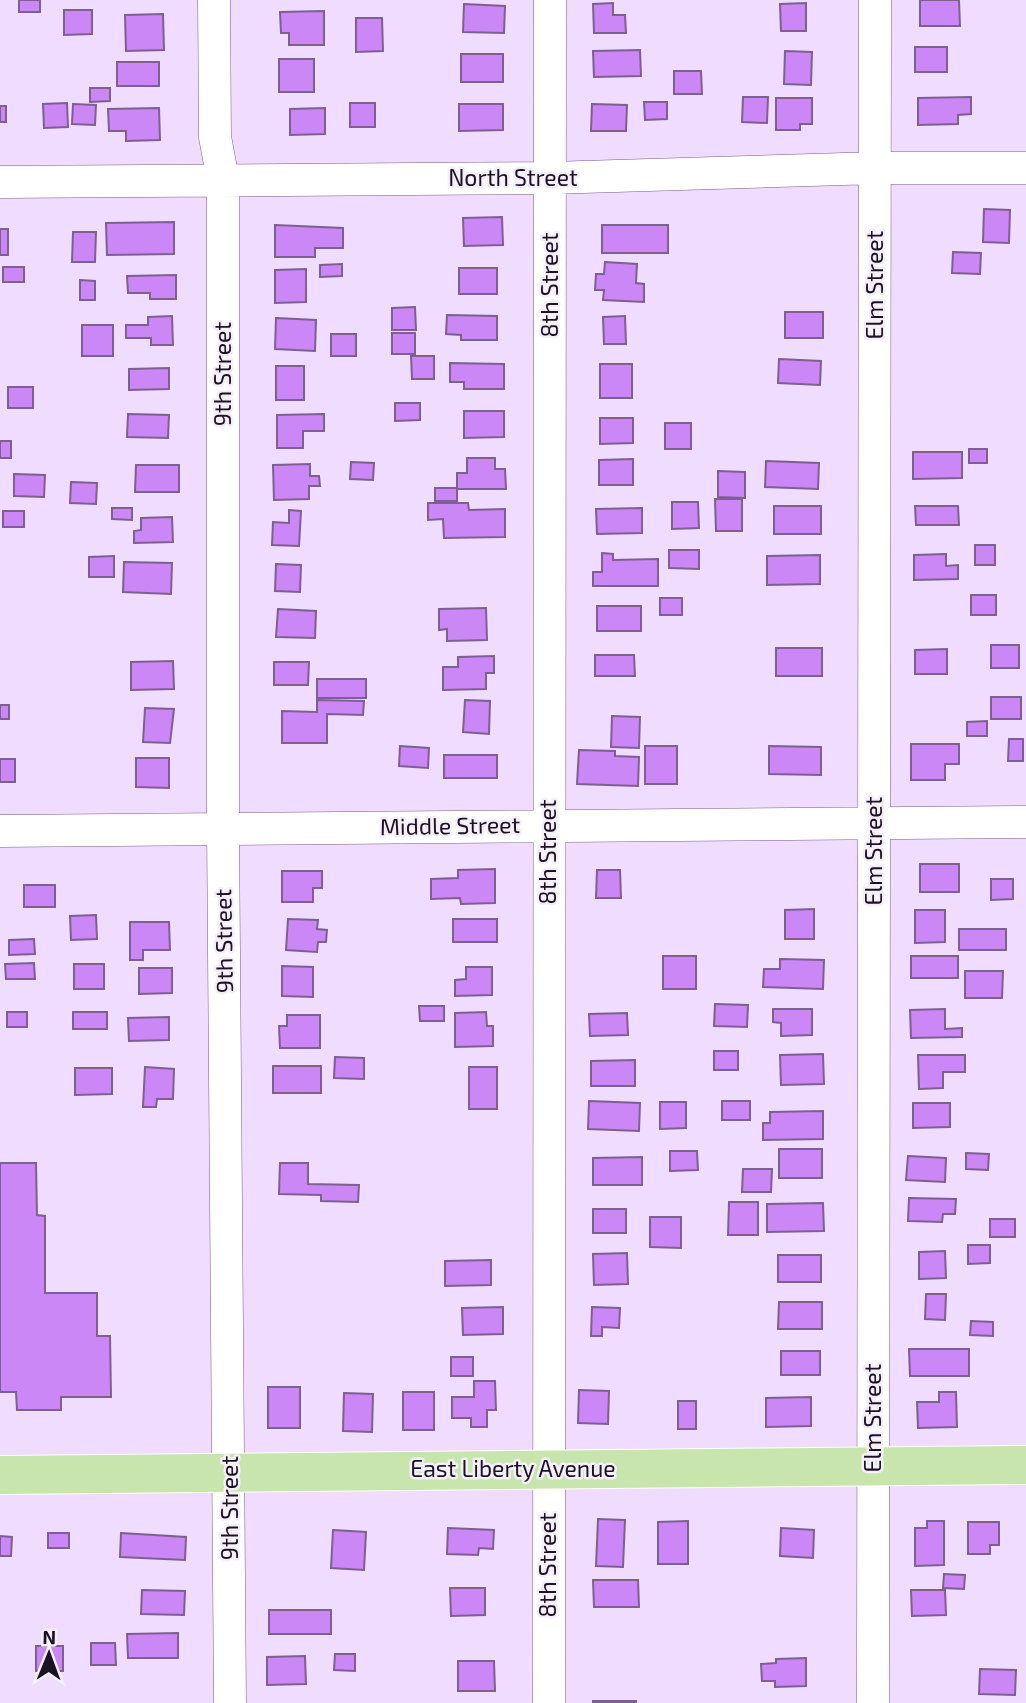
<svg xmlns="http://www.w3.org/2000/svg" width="1026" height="1703" font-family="'Exo 2',sans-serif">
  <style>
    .building { fill: #cc87f7; stroke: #7e5f92; stroke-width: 2 }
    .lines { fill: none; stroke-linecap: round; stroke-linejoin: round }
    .minor-casing { stroke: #7a5b8e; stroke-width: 33 }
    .major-casing { stroke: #fff; stroke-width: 40 }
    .minor { stroke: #fff; stroke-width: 32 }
    .major { stroke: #c8e5ad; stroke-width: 38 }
    .labels { text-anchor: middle; stroke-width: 5; stroke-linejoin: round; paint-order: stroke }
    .street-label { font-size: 23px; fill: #1d1125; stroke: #f5effa }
  </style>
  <rect width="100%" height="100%" fill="#f0dcfe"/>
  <path class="building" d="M19,0H40V12H19Z
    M920,0H959L960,26H920Z
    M613,3V15H625L626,33H594L593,4Z
    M806,3V31H781L780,4Z
    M464,4L505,6L504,33L463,32Z
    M64,10H92V34L64,35Z
    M324,11V45H289V33H281L280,12Z
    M163,14L164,50L126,51L125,15Z
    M356,18H382L383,51L356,52Z
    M915,47H947V72H915Z
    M640,50L641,76L594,77L593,51Z
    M785,51L812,52L811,85L784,84Z
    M461,54H503V82H461Z
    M279,59H314V92H279Z
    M117,62H159V86H117Z
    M674,71H701L702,94H674Z
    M90,88H110V101L90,102Z
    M743,97H768L767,123L742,122Z
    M971,97V114L958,115V124L918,125V98Z
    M776,98H812V124H800V130H776Z
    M644,102H667V119L645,120Z
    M67,103L68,127L44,128L43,104Z
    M350,103H375V127H350Z
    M73,104L96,105L95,125L72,124Z
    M459,104H503V130L459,131Z
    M592,104L627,105L626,131H591Z
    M0,106H6V122H0Z
    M159,108L160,140L126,141V131H109L108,109Z
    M325,108V134L290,135V109Z
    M984,209L1010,210L1009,243L983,242Z
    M502,217L503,245L464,246L463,218Z
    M174,222V254L107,255L106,223Z
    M275,225L343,228V248H315V257H275Z
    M602,225H668V253H602Z
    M0,229H8V255H0Z
    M73,232H96L95,262H72Z
    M953,252L981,253L980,274L952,273Z
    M605,262L637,264L636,283L644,284V302L603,300L604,290H595L596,274H604Z
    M342,264V276L320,277V265Z
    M3,267H24V282H3Z
    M459,268H497V294H459Z
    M306,269V302L275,303V270Z
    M176,275V299H150V293H128L127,276Z
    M80,280L95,281V300H80Z
    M415,307L416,330H392V308Z
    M785,312H823V338H785Z
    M447,315L497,316V340H461V335L446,334Z
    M172,316L173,345H151V338H126V325H148V317Z
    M625,316L626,344H604L603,317Z
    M276,318L316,320L315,351L275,349Z
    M82,325H113V356H82Z
    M392,333H415V354H392Z
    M331,334H356V356H331Z
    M411,356H434V379H412Z
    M779,359L821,361L820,385L778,383Z
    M450,363L504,364V389H464V382H450Z
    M600,364H632V398H600Z
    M276,366H304V400H276Z
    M169,368V389L129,390V369Z
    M8,387H33V408H8Z
    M395,403H420V420L395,421Z
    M464,411H504V437L464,438Z
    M128,414L169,415L168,438L127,437Z
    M324,414V431H303V448H277V415Z
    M600,418H633V443L600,444Z
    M665,423H691V449H665Z
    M0,441H11V458H0Z
    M969,449H987V463H969Z
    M913,452H962V478L913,479Z
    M467,458H495V469H505L506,489H457V501H435V488H457V473H467Z
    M633,459V485H599V460Z
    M766,461L819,463L818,489L765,487Z
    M351,462L374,463L373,480L350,479Z
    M310,464V476H319L320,486H309V499L274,500L273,465Z
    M136,465H179V492H135Z
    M718,471L745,472V498L718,497Z
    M14,474L45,475L44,497L14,496Z
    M71,482L97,483L96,504L70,503Z
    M715,499H742V531H716Z
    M672,502H698L699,528L672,529Z
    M428,503H468L469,510L505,509V537L444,538L443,519L428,520Z
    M774,506H821V534H774Z
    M915,506H958L959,525H916Z
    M112,508H132V520L112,519Z
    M642,508V533L597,534L596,509Z
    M289,510L301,511L299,546L272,545L273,522L289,523Z
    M3,511H24V527H3Z
    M172,517L173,542L134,543V531L141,530V518Z
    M975,545H995V565H975Z
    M669,550H699V569L669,568Z
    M602,553L613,554V560L658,559V586H593V572H602Z
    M946,554V566L958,565V579L914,580V555Z
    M820,555V584L767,585V556Z
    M114,556V577H89V557Z
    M124,562L172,563L171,594L123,592Z
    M276,564L301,565L300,592L275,591Z
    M971,595H996V615H971Z
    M660,598H682V615H660Z
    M597,606H641V631H597Z
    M486,608L487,640L447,641V629L439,630V609Z
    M278,609L316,611L315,638L276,637Z
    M991,645H1019V668H991Z
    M776,648H822V676H776Z
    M947,649V674H915V650Z
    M595,655H634L635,676H595Z
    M494,656V673H486V689L443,690V667H458V657Z
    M173,661L174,689L131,690V662Z
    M274,662H309L308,685H274Z
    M317,679H366V698H317Z
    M991,697H1021V719H991Z
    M317,700L364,701L363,715L327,714V743H282V711L317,712Z
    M465,700L490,701L489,734L463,732Z
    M0,705H9V719H0Z
    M145,708L174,709L170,743L143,742Z
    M612,716L640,717L639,748L611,747Z
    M987,721V736H967V722Z
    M1009,739H1023V761H1008Z
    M911,744H959V764H945V780H911Z
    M400,746L429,748L428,768L399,766Z
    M645,746H677V784H645Z
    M769,746L821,747V775L769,774Z
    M579,750L615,751V756L639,757L638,786L577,784Z
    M444,755H497V778H444Z
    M136,758H169V788L136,787Z
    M0,759H15V782H0Z
    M920,864H959V892H920Z
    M495,869V903L461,904L460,898L431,899V879L458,878V870Z
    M597,870H620L621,898H596Z
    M282,871H322V888H313V902H282Z
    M991,879H1013V899L991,900Z
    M24,885H55V907H24Z
    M814,909V939H785V910Z
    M915,910H945V942L915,943Z
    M96,915L97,939L71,940L70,916Z
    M288,919L318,920L317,929L327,930L326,942H318L317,952L286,950Z
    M453,919H497V942H453Z
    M130,922H169L170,950H143V960H130Z
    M959,929H1006V950H959Z
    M34,939L35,954L9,955V940Z
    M663,956H696V989H663Z
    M911,956H958V978H911Z
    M780,959L824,960L823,989L763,987L764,969H780Z
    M34,963L35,979H6L5,964Z
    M74,964H104V989H74Z
    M282,966L313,967V997L282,996Z
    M466,967H492V995L455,996V980L466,979Z
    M139,968H172V993L139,994Z
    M965,971H1003L1002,998H965Z
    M715,1004L748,1005L747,1027L714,1026Z
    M419,1006H444V1021H420Z
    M773,1009H812V1035L781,1036V1023L773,1022Z
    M945,1009V1029L962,1028V1037L911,1038L910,1010Z
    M7,1012H27V1027H7Z
    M73,1012H107V1029H73Z
    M486,1012L487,1026H493V1046L455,1047V1013Z
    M627,1013L628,1035L590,1036L589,1014Z
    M287,1015H320V1048H280L279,1026H287Z
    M169,1017V1040L129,1041L128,1018Z
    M714,1051H738V1070H714Z
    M823,1054L824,1084L781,1085L780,1055Z
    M918,1055H965V1072H943V1088L919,1089Z
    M335,1057L364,1058V1079L334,1078Z
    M635,1060V1086H591V1061Z
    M273,1066H321V1093H273Z
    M145,1067L174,1069L173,1099H157L156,1107H143Z
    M469,1067H497V1109H469Z
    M75,1068H112V1094L75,1095Z
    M589,1101L640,1103L639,1131L588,1129Z
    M722,1101H750V1120H722Z
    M660,1102H686V1128L660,1129Z
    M913,1103H950V1127L913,1128Z
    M823,1111V1139L763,1140V1123H770V1112Z
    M779,1149H822V1178H779Z
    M670,1151H697L698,1170L670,1171Z
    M966,1153L989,1154L988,1170L966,1169Z
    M908,1156L946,1158L945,1182L906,1180Z
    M642,1157V1185H593V1158Z
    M0,1163H36L37,1215L45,1216V1293H97V1336H110L111,1397H61V1410H17L16,1392H0Z
    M280,1163H308V1184L359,1185L358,1202L321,1201V1195L279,1194Z
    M743,1169H772L771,1192H742Z
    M909,1198L956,1199L955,1214H943L942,1222L908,1221Z
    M729,1202H758V1235H728Z
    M823,1203L824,1231L767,1232V1204Z
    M593,1209H626V1233H593Z
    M650,1217H681V1248L650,1247Z
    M990,1219H1015V1237H990Z
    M968,1245H990V1263L968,1264Z
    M945,1251L946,1278L919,1279V1252Z
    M627,1253L628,1284L594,1285L593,1254Z
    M778,1255H821V1282H778Z
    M491,1260V1285L445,1286V1261Z
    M926,1294H946L945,1320L925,1319Z
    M779,1302H822V1329H778Z
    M503,1307V1334L463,1335L462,1308Z
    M592,1307L620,1308L619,1328L602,1327V1336H591Z
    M971,1321L993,1322V1336L970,1335Z
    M909,1349H969V1376H910Z
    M781,1351H820V1375H781Z
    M451,1357H473V1376H451Z
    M474,1381H495L496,1410H487V1427H471V1418H452V1397H474Z
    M268,1387H300V1428H268Z
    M579,1390L609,1391L608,1424L578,1423Z
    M403,1392H434V1430H403Z
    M939,1392H956L957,1427L918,1428L917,1402H939Z
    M344,1393L373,1394L372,1432L343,1431Z
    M811,1397V1426L766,1427V1398Z
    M678,1401H696V1429H678Z
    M598,1519L625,1520L623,1567L596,1566Z
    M688,1521V1564H658V1522Z
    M927,1521H944V1565L915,1566V1528H927Z
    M968,1522H999V1545H990V1554H968Z
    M448,1528L494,1530L493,1549L479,1548L478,1555L447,1554Z
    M781,1528L814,1530L813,1558L780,1556Z
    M333,1530L366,1532L364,1570L331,1568Z
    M48,1533H69V1548H48Z
    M121,1533L186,1537L185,1560L120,1557Z
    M0,1536L12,1537L11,1556H0Z
    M944,1574L965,1575L964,1589L943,1588Z
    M593,1580H638L639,1607H594Z
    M450,1588H485V1615L451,1616Z
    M142,1590L185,1591L184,1615L141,1614Z
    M911,1590H945L946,1615L912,1616Z
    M269,1610H331V1634H269Z
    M178,1633V1658H128L127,1634Z
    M91,1643H115L116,1665H91Z
    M36,1646H63V1671H36Z
    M335,1654H355V1671L334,1670Z
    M305,1656L306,1684L267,1685V1657Z
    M806,1658V1686L775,1687V1681H762L761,1664L776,1663V1659Z
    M458,1661H494L495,1691H458Z
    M980,1669L1016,1670L1015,1695L979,1694Z
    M593,1701H636V1703H593Z"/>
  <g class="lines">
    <defs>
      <path id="minor" d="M214,0L215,137L223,180V828L230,1703
        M0,182L550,178L876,168H1026
        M0,831L1026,822
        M549,1703L550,0
        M873,1703L875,0"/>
      <path id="major" d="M0,1475L1026,1465"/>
    </defs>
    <use href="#minor" class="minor-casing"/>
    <use href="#major" class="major-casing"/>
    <use href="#minor" class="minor"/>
    <use href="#major" class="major"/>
  </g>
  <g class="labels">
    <g class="street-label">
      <text x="513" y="186">North Street</text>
      <text transform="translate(550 285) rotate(-90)" y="8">8th Street</text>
      <text transform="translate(875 285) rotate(-90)" y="8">Elm Street</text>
      <text transform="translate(223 374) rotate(-90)" y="8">9th Street</text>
      <text transform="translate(450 826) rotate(-1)" y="8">Middle Street</text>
      <text transform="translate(874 851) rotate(-90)" y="8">Elm Street</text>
      <text transform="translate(548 852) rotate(-90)" y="8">8th Street</text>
      <text transform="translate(224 941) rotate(-91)" y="8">9th Street</text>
      <text transform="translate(873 1418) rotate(-90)" y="8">Elm Street</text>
      <text x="513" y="1477">East Liberty Avenue</text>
      <text transform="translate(230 1508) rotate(-90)" y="8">9th Street</text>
      <text transform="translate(548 1565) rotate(-90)" y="8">8th Street</text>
    </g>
  </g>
  <g transform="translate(49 1654) rotate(1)" stroke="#f5effa" stroke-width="5" paint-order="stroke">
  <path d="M0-5L12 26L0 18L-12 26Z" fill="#1d1125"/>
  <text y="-10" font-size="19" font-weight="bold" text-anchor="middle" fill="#1d1125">N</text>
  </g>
</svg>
